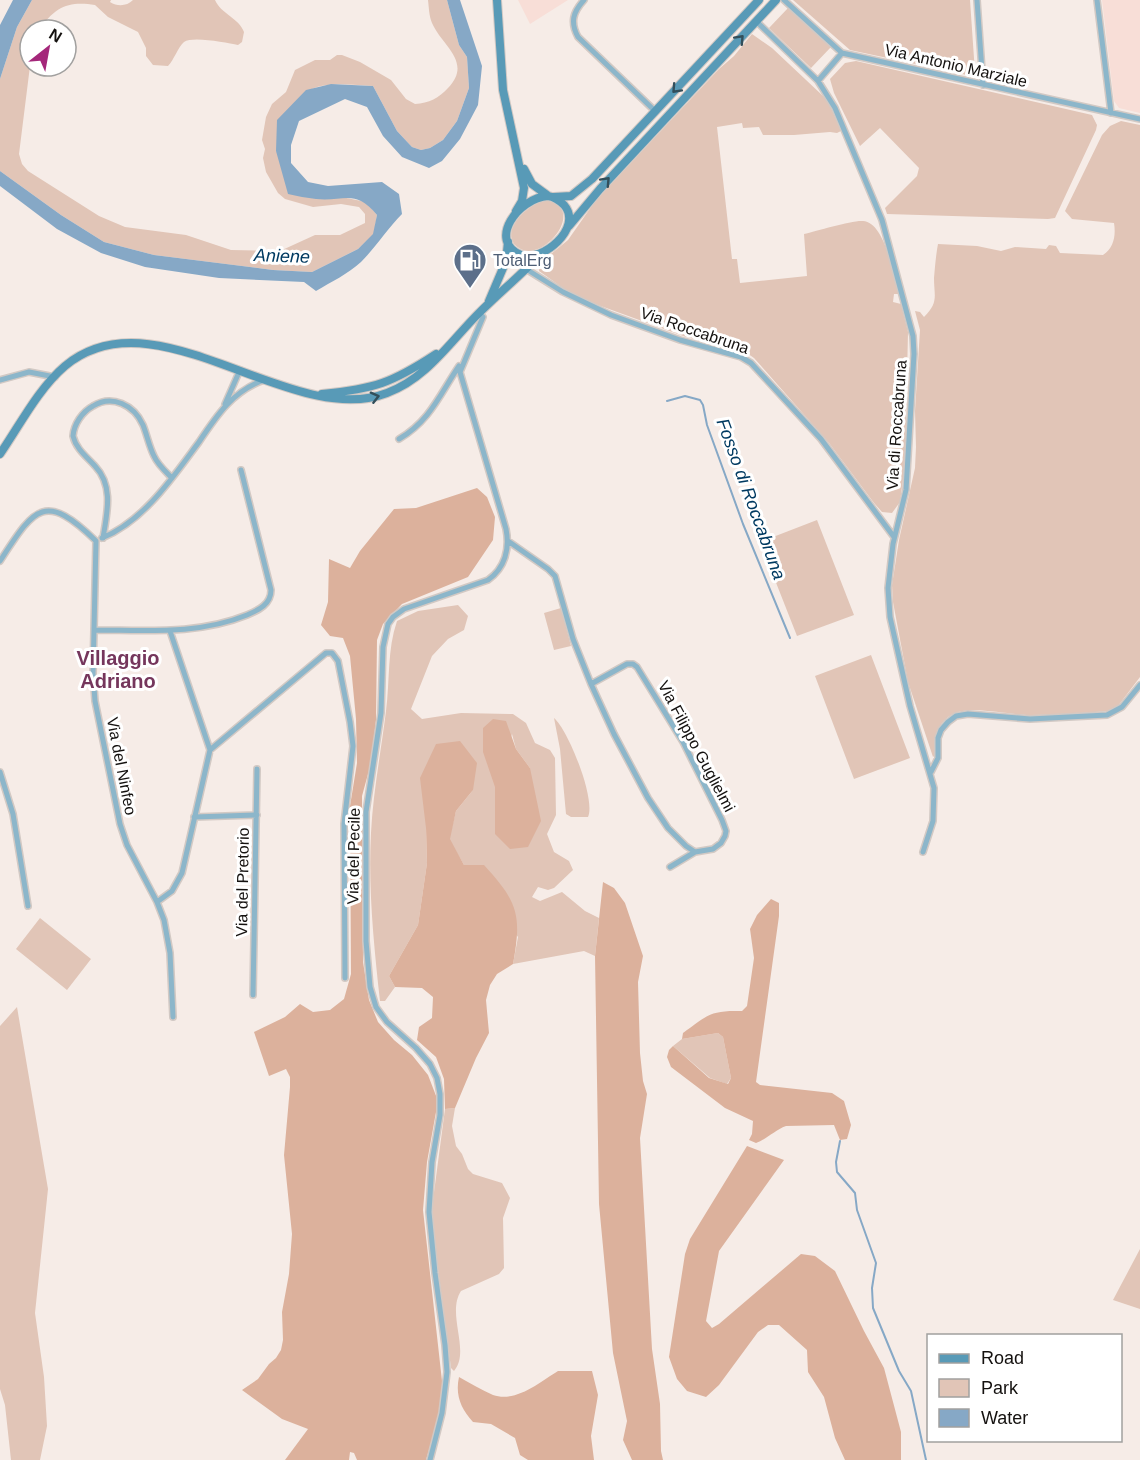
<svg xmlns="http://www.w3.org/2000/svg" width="1140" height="1460" font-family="Arial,sans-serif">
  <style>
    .industrial { fill: #f8ded7 }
    .green { fill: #e1c5b7; fill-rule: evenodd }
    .forest { fill: #dcb19c }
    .water { fill: #86a8c6 }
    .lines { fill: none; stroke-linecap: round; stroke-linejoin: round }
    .stream { stroke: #86a8c6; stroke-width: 2 }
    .minor-casing { stroke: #d2c9c4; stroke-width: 8 }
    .secondary-casing { stroke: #d2c9c4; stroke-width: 10 }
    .minor { stroke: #8cb6ca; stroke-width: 5 }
    .secondary { stroke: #589ab7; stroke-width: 8 }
    .oneway { stroke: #334f5b }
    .labels { text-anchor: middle; stroke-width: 6; stroke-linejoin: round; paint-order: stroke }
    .street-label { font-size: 16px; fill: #14110f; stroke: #fff }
    .service-label { font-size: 16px; fill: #4e5e75; stroke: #fff; text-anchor: start }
    .water-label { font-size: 18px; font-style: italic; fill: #003a61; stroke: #fff }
    .quarter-label { font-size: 20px; font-weight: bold; fill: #75365c; stroke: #fff }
  </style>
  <rect width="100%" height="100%" fill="#f6ece7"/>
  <path class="industrial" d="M518,0H568L530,24Z
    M1102,0H1140V113L1119,108L1114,101Z"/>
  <path class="green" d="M32,0H111L110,2C118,7 127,6 133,0H215C221,14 239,18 244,32L242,42L238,45C227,43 193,36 184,42C178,47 174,60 168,66L153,65L146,56V48L138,32L108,17L95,5C68,1 55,7 39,30H30V66L19,154L22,164L28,171L99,216L125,227L186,235L231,250L280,251L315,235H340L365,223V214L359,207L341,204L313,207L285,199L278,193L266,172L263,158L265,149L262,140L266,117L272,104L286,92L295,70L315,60H330L337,55H342L360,62L391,80L406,99L415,104C429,103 439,98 448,88C473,62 442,46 432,23C429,16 429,8 428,0H447L459,45L467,57L469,88L457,121L443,140L430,148L421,150L412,147L397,131L373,86C347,85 312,78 295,103C286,117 282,136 276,151L318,199L342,197L366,202L377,215L374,234L358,249L312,272L273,270L154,255L104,242L61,215L0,171V79L17,27Z
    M793,0H970L975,73L967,75L850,50Z
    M788,8L831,47L811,68L769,28Z
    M752,34L772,48L822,95L829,103L841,131L837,133L830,132L794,135H763L759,127L743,128L742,123L717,127L732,259H737L740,283L807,276L804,234C817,231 852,220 863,221C885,222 894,277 899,294H894L893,302L901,304L908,332L905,464L900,502L892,513L882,512L874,503L829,443L754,358L744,351L686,337L587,301L570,293L539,271L540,263L568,240L596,200L719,69L734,56Z
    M856,61L1092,115L1097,125L1096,130L1055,218L1048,219L887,214L885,208L917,176L919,168L880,128L860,146L834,93L830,79L845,63Z
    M1121,121L1140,125V677L1118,706L1109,711C1083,713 1056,715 1030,715C1010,715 970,705 953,714C936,723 936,737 936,754L933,757L908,682L893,602L892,585L899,540L915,468L916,447L915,411L920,330L915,311L920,312L924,317C939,302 934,296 934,278C935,267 936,254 938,244L977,246L1001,251L1015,247L1046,249L1049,245L1056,246L1060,253L1103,255C1114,248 1116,235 1114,223L1072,219L1065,211L1102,135L1110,126Z
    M547,200C588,209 542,264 519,248C496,233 529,202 547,200Z
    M817,520L854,615L797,636L760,542Z
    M458,605L468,616L464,630L448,639L432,656L411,709L422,719L461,713L513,714L526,723L535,743L550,750L555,758L556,815L547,834L554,852L569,861L573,870L554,888L548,890L538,887L532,897L540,901L562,892L585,911L599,918L595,956L584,951L513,964L518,937L464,865L449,839L456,811L473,790L426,828L427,863L418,925L389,976L395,987L385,1001H380C374,946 368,889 371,833C373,792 381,752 386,711C390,681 387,650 397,621L418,611ZM512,734L516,749L530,768L495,834V787Z
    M561,608L571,646L554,650L544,613Z
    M871,655L910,758L854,779L815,676Z
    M554,718C569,731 596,800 588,817H571L566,814L560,749Z
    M40,918L91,959L67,990L16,949Z
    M17,1007L48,1189L35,1313L44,1377L47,1426L40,1460H11L5,1405L0,1389V1026Z
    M718,1033L723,1037L731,1078L727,1084L710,1078L673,1046L682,1039Z
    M455,1108L452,1126L456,1146L462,1154L468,1169L473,1174L502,1183L510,1198L503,1218L504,1268L499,1274L461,1291C446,1314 471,1351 454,1371L451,1368L431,1215L445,1109Z
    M1140,1249V1309L1113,1300Z"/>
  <path class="forest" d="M477,488L487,497L495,517L493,540L468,577L402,604L383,624L377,640L376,720L371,763L362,796L363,962L369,1000L378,1022L394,1040L412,1055L428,1075L438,1101L427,1162L423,1210L443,1390L438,1419L426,1460H357L354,1453L350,1452L349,1460H285L308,1429L282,1419L242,1390L258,1379L269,1364L276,1358L281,1350L283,1340L282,1312L289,1274L292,1234L284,1155L290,1087V1077L286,1069L269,1076L254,1032L285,1017L300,1004L313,1012L330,1010L344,999L351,974L350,806L357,763L356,719L350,656L343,638L330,636L321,625L328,602L329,559L350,568L360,551L394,509L416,508Z
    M493,719L506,721L516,749L530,768L541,821L528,847L510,849L495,834V787L483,752V728Z
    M460,741L477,763L473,790L456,811L450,839L464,865H484C518,902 522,915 513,964L497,974L490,985L486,1000L489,1033L476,1058L455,1108L445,1109L444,1079L436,1057L417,1040L419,1027L432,1018L433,997L422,988L395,987L389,976L418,925L427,863L426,828L420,778L436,744Z
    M603,882L614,888L625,903L643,956L638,982L640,1053L643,1081L647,1094L640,1138L652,1349L660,1404L661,1451L663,1460H632L623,1440L627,1421L613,1353L599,1204L595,956Z
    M771,899L779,903V916L756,1082L760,1085L832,1093L844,1101L851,1125L847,1139L840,1140L834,1125L786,1126C775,1130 767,1139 756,1143L749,1140L752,1134L753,1121L725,1108L671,1067L667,1057L669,1050L673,1046L709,1078L728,1084L731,1078L723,1037L718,1033L682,1039L683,1033C708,1015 710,1010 742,1011L747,1006L754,958L750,929L757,915Z
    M747,1146L784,1160L719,1251L706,1321L712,1328L719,1324L801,1254L815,1256L835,1271L864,1331L884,1368L901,1432V1460H845L835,1438L824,1397L808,1372L807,1350L779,1325H768L758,1332L719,1385L706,1397L687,1391L677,1379L669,1357L685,1254L690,1239Z
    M558,1371H592L598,1395L591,1436L594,1460H528L520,1455L515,1438L491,1424L473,1422C461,1409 455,1395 459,1377C470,1383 482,1390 493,1395C516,1403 540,1382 558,1371Z"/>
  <path class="water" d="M13,0H32L17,27L0,79V25Z
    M447,0H460L482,66L478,105L460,139L442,161L429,168L402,157L383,136L367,107L345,99L299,121L291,145V163L308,182L328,186L382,182L399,194L402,214C387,229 376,247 361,262C348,274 331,282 316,291L304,282L219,278L145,267L101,253L57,229L0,186V171L61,215L104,242L154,255L273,270L312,272L358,249L373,234L377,215C355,188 344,202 316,199C307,198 297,196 288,194L276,151L277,120L306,90L331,84L373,86L397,131L412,147L421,150L430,148L443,140L457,121L469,88L467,57L459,45Z"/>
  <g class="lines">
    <path class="stream" d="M667,401L685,396L700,400L703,405L707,425L743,524L790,638
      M840,1141L836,1162L837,1172L855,1193L857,1210L876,1263L872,1288L873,1308L899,1371L911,1391L926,1460"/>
    <defs>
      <path id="minor" d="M584,0C573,12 570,22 578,37L655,111
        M784,0L842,53L1140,119
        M977,0L983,85
        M1097,0L1111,113
        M756,21L818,81L835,108L882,220L913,336L914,354L906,490L893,544L888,588L890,617L910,706L934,788L933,821L923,852
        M818,81L842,53
        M514,251L519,262L526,269L563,292L611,315L680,340L741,357L751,363L821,439L894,537
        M0,380L29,372L55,377
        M225,404L240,370
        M399,439C430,421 440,394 459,366
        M102,538C144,521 173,477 199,442C217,415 233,391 264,380
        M103,538C107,513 114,486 95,466C87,457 76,449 73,436C74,424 82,412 93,406C112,394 134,405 143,425C147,435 149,446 154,456C158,465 165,471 172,478
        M508,541L548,569L555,576L573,639L591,684L614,734L648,798L668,828L686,846L695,852L713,849L721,843L725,836L726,831L722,820L683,742L637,667L633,664H627L591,684
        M0,561C34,509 44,490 96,541L93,674L95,701L120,824L127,845L157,902L164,920L170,953L173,1017
        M94,630C146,630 198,635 247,615C259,610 271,604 271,590L241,470
        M170,631L210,750
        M0,772L13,814L28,906
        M931,772L938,758V738L941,730L948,722L956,716L968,714L1030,719L1107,715L1122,707L1140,685
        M194,817L257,815
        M670,867L695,852
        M157,902L172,891L182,873L210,750L326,653H332L338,661L350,722L353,746L344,824L345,978
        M253,995L257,769
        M430,1460L442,1413L447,1372L445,1345L435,1273L429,1212L432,1162L440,1115V1094L437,1078L430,1064L416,1048L387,1022L376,1007L370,987L366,941V812L381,713L383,647L388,624L393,617L404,609L488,580C505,568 510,549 506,529L460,372L483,317L479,313"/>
      <path id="secondary" d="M497,0L503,90L524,188L522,201L516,211
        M524,169L532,184L547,195
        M548,196C555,197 559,200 564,205C584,228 541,263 521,255C487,241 518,198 548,196Z
        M554,197L571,196L592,179L759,0
        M569,226L600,189L776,0
        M489,301L506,261L508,242
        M322,394C374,389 392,383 436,354
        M0,454C20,425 38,389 65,366C156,290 291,430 387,393C426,379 450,342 478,314C499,293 521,275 541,254"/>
    </defs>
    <use href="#minor" class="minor-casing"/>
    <use href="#secondary" class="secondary-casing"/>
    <use href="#minor" class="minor"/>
    <use href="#secondary" class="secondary"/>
  </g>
  <defs><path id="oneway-chevron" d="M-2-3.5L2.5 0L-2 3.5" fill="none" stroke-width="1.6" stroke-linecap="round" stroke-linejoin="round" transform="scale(1.5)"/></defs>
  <g class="oneway">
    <use href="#oneway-chevron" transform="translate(740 39) rotate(-47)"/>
    <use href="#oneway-chevron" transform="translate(676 89) rotate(133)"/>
    <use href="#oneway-chevron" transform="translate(606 181) rotate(-47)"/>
    <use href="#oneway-chevron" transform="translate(375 397) rotate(-14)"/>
  </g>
  <defs>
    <symbol id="fuel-pin" viewBox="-11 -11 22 30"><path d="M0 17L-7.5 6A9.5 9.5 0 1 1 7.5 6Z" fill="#5c6f8a" stroke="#fff"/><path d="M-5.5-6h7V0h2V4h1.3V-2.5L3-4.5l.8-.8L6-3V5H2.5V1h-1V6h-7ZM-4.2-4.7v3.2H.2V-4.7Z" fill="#fff"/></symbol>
  </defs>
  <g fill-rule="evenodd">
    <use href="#fuel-pin" x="451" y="241" width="38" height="52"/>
  </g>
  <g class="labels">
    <g class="street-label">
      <text transform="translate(956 65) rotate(13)" y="6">Via Antonio Marziale</text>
      <text transform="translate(695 330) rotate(19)" y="6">Via Roccabruna</text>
      <text transform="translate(896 425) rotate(-86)" y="6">Via di Roccabruna</text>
      <text transform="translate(697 746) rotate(62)" y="6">Via Filippo Guglielmi</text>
      <text transform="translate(122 766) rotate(79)" y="6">Via del Ninfeo</text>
      <text transform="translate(353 856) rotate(-89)" y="6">Via del Pecile</text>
      <text transform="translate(242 882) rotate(-89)" y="6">Via del Pretorio</text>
    </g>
    <g class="service-label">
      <text x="493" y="266">TotalErg</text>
    </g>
    <g class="water-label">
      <text transform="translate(282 256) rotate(2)" y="6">Aniene</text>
      <text transform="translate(751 499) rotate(70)" y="6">Fosso di Roccabruna</text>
    </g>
    <g class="quarter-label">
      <text x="118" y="665">Villaggio<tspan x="118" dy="23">Adriano</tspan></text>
    </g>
  </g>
  <rect x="927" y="1334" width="195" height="108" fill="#ffffff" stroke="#a1a09f" stroke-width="1.5"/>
  <rect x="939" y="1354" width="30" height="9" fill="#589ab7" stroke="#a1a09f" stroke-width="1.5"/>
  <text x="981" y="1364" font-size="18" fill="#14110f">Road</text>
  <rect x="939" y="1379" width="30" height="18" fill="#e1c5b7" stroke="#a1a09f" stroke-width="1.5"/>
  <text x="981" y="1394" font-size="18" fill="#14110f">Park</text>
  <rect x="939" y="1409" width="30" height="18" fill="#86a8c6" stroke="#a1a09f" stroke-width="1.5"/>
  <text x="981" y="1424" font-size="18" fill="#14110f">Water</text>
  <g transform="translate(48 48) rotate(31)"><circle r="28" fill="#ffffff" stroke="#a1a09f" stroke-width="1.5"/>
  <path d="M0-4.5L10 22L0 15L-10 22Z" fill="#a4277a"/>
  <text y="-9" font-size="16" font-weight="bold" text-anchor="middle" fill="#14110f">N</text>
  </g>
</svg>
